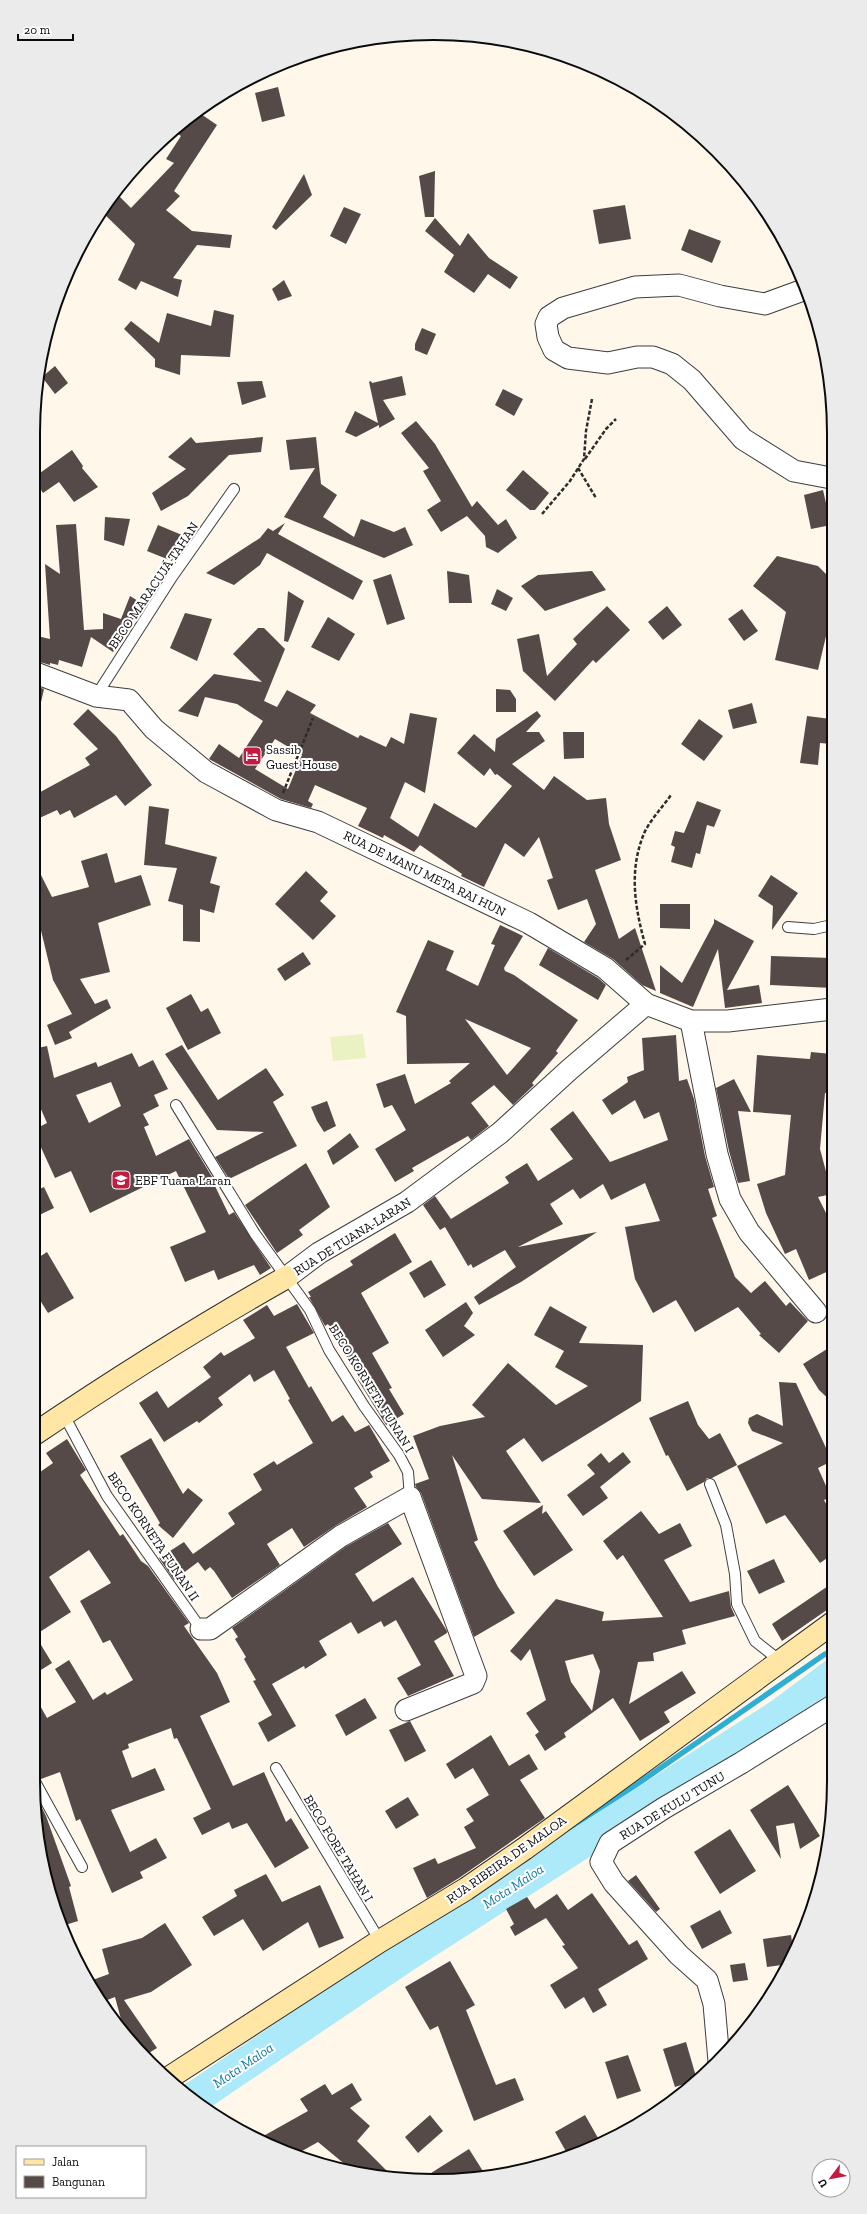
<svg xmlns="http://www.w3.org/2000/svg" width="867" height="2214" font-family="'Zilla Slab',serif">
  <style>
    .pitch { fill: #eaf2c4 }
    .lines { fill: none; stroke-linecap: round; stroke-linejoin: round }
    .stream { stroke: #2faed4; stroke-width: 5.5 }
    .river { stroke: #ace9f9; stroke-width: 33 }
    .building { fill: #554a47; fill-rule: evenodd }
    .lane-casing { stroke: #3e3e3e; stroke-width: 12 }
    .street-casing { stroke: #3e3e3e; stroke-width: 23 }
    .secondary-casing { stroke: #2d2d2d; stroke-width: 24 }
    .path { stroke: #2d2d2d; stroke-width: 2.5; stroke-dasharray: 4 2; stroke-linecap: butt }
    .lane { stroke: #fff; stroke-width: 10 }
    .street { stroke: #fff; stroke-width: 21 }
    .secondary { stroke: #ffe6a5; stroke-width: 22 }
    .labels { text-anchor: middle; stroke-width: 4; stroke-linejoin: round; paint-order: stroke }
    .street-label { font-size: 13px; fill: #0b0b0b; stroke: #fff }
    .poi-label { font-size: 13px; fill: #0b0b0b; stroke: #fff; text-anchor: start }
    .water-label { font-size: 14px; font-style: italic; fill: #0f7ba3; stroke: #fff }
    .rim { fill: none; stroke: #0b0b0b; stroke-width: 2 }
  </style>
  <rect width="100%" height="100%" fill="#fff7ea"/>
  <path class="pitch" d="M363,1034L366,1058L333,1061L330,1037Z"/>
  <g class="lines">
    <path class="stream" d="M532,1857L825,1654L834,1651
      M188,2095L475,1896"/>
    <path class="river" d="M193,2099L406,1955L779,1716L834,1675"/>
  </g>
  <path class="building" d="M278,87L285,116L262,122L255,93Z
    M198,112L217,125L174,191L180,196L166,210L192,231L232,235L230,248L197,245L173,278L182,280L178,297L141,281L136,290L118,280L135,244L102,212L115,192L131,208L174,163L166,159L181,136L178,134L188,119Z
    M435,171L434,217H425L419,176Z
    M304,174L312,195L276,230L272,227Z
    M625,205L631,239L599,244L593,210Z
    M344,207L361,214L346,244L330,236Z
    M435,218L460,246L468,233L489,258L518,277L510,289L488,274L474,293L444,272L454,255L425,231Z
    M689,229L721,241L712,263L681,250Z
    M284,280L292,296L278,301L272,289Z
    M214,310L234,315L230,357L181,355L180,375L155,367V359L124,329L131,321L159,343L167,313L211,326Z
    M422,328L436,334L427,355L415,350V344Z
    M55,366L68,383L55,394L42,377Z
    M402,376L406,395L383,400L395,419L379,428V425L356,437L345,432L355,411L378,423L369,382L371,381L372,383Z
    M262,381L266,397L242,405L237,382Z
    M503,389L523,399L514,416L495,405Z
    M416,421L435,444L472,507L477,501L498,525L506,519L517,538L498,553L486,547L485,536L467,516L441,532L427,510L441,501L423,471L429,468L401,433Z
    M191,437L196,443L263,437L261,452L229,455L188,496L161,511L152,493L186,469L168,457Z
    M316,437L321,484L337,495L323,517L354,537L361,519L394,532L405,527L413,545L384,558L284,517L315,468L290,470L286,440Z
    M72,450L83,466L82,468L98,487L74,502L59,482L43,493L33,478Z
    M523,470L549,493L535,510H530L506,490Z
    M823,490L831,525L811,529L804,495Z
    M105,517L130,519L124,546L104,540Z
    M285,523L278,534L363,581L353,600L267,553L260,565L234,585L206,573L260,538L268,528L273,531Z
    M76,524L84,630L103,629V613L121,619L130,596L143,604L113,652L91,637L82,667L59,660L58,665L50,663V665L33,660V635L50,639L45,564L60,574L56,525Z
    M158,525L182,535L172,561L147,551Z
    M777,556L818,566L831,579V615L818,670L775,660L786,612L753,586Z
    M447,571L469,575L472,603H449Z
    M592,571L606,590L545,611L521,586L538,575Z
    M391,574L405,619L387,625L373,580Z
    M497,589L513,598L506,611L491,604Z
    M288,591L304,601L288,642L284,641Z
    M607,606L630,630L596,663L593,660L555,701L523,671L517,639L539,634L547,676L577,644L573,639Z
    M667,606L682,625L663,640L648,622Z
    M742,609L758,631L744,641L728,619Z
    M185,613L212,619L197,661L170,648Z
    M328,617L355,634L339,661L311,647Z
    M258,628H264L285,649L264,701L277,707L287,690L316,705L310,713L358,738L360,735L386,747L391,737L404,744L410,713L437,718L425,793L405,782L390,818L418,837L434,803L476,828L512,786L497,774L495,775L490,768L484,776L457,753L474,734L495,752L496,739L537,711L541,716L526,732H539L545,741L512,764L544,790L554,776L587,800L606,798L609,824L621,860L595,870L619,939L635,928L656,991L642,985L613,959L584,942L596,924L587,899L558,910L547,880L553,878L539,837L524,857L505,843L484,887L461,876L462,874L420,845L414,852L384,835L383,838L358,826L367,808L315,785L308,801L313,804L311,808L281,799L209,759L219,744L239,758L263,721L237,704L205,697L198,717L178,711L214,674L262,682L233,654ZM275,739L302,755L288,789L255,769Z
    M33,685L44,689L39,711H33Z
    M496,689L510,690L516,699V712H496Z
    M752,703L757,723L733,729L728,710Z
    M88,709L116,736L152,785L125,806L116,795L74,818L70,810L60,815L57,810L33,821V796L90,765L85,758L98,749L73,724Z
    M807,716L831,719V744L820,743L818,765L800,763Z
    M699,719L723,736L704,761L681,744Z
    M563,732H584V758L564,759Z
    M697,801L721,810L714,827L707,825L700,854L696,853L692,868L671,862L675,847L671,845L675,831L684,833Z
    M149,806L169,809L165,844L217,857L210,883L220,886L214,913L200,909V942L183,941V905L168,901L177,868L144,865Z
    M107,853L115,883L141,875L151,905L98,923L110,972L80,979L95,1004L107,999L111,1008L69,1032L72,1038L55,1045L47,1025L72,1014L53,980L37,914L33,916V859L52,897L89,887L81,861Z
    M306,871L328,892L320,901L336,916L313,940L275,904Z
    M771,875L798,893L772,930L773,905V906L758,896Z
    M660,904H690V929L660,928Z
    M714,919L754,941L727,990L759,985L762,1003L725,1008L718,949L693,1007L660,993V965L682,983L714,923Z
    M500,925L523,936L504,968L505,971L514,975L578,1020L556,1051L558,1053L532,1083L534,1085L513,1105L494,1085L471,1103L489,1126L471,1140L468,1136L412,1168L414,1171L395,1182L375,1149L406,1130L392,1105L384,1108L376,1084L405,1074L415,1104L451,1083L449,1081L470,1063L407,1064L406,1016L396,1012L428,940L454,951L446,970L478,986L495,945L491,944ZM465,1019L531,1048L507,1075Z
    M548,948L598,978L606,985L598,1000L539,965Z
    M303,952L311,964L285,981L277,969Z
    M771,956L832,958V988L770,985Z
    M191,994L201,1012L208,1008L221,1033L188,1050L166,1008Z
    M676,1035L679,1081L687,1079L694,1099L705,1156L714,1187L708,1189L717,1216L712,1218L735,1277L751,1293L765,1281L786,1306L790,1302L808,1321L779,1353L759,1335L761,1334L738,1307L695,1332L676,1300L653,1313L635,1279L625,1227L660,1221L645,1183L611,1200L603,1184L580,1199L573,1189L550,1204L563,1224L518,1247L597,1232L521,1282L479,1305L474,1297L516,1267L505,1250L473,1268L471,1264L468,1266L445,1227L440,1230L423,1205L435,1196L451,1219L509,1183L505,1177L527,1163L538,1181L573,1159L550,1129L573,1111L610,1162L668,1140L659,1112L644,1119L635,1100L612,1115L602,1100L628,1082L627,1077L644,1070L642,1038Z
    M182,1045L218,1100L266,1068L284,1095L273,1102L297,1146L229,1179L215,1157L264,1132L217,1130L165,1054Z
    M47,1046L54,1078L96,1062L98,1067L132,1053L139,1067L153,1060L168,1089L154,1095L159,1106L143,1114L149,1125L144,1127L156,1156L189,1139L217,1185L215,1186L229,1215L234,1212L271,1268L260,1275L254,1265L218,1280L214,1270L185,1282L170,1247L206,1232L176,1171L90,1213L71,1171L55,1178L33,1130L47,1123L33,1091L38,1088L33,1066V1049ZM111,1082L121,1106L89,1123L76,1095Z
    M811,1052L832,1054V1093H825L820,1149L832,1194L818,1197L833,1227V1269L809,1280L796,1249L785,1254L766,1213L757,1184L785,1175L791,1115L753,1112L757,1055L810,1059Z
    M734,1079L751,1112L738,1111L750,1181L738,1183L729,1151L716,1088Z
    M327,1101L336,1126L324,1132L317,1121L311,1107Z
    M350,1133L359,1147L333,1165L327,1151Z
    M306,1163L330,1207L299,1230L303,1235L277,1253L245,1205Z
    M44,1187L54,1208L33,1218V1192Z
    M395,1233L412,1262L361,1293L389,1343L372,1353L392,1388L389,1389L404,1414L386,1425L358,1380L360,1379L328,1324L325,1326L309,1297H311L308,1292L353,1265L350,1261Z
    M47,1252L74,1298L48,1313L33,1289V1261Z
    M431,1260L446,1285L424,1298L409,1273Z
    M466,1302L473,1313L464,1326L475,1335L443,1357L425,1330Z
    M297,1304L314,1333L286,1347L309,1388L311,1386L332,1422L343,1415L355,1432L369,1425L390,1461L370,1472L373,1477L354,1488L367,1507L335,1526L304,1547L292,1528L267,1544L280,1565L232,1598L214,1571L210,1567L205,1571L198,1562L174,1580L159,1558L184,1542L193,1554L235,1524L228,1513L262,1490L253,1474L274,1461L277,1465L313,1443L288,1400L290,1399L274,1370L254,1382L250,1374L218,1398L223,1405L199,1423L197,1421L164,1442L139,1403L157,1391L168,1408L211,1377L203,1367L221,1352L224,1356L255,1338L243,1320L267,1305L274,1316Z
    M550,1306L587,1327L579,1343L643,1345L641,1401L542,1462L524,1438L506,1451L541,1503L482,1499L452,1455L478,1540L474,1542L498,1587L515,1613L474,1637L421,1493L416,1487L415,1484L429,1479L413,1436L440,1426L485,1417L472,1405L508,1363L556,1405L588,1386L555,1367L564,1351L534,1335Z
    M827,1349L833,1359V1403L819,1390L803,1364Z
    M779,1382L796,1383L832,1461L818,1468L831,1497L824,1500L833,1516V1554L820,1563L785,1515L766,1524L737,1466L783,1443L752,1431L748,1423L749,1418L757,1414L783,1426Z
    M688,1401L698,1425L709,1439L720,1433L737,1465L712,1478H707L704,1482L687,1491L668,1455L666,1456L649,1418Z
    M151,1438L183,1494L188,1488L203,1500L173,1538L158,1525L160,1523L120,1456Z
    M67,1439L86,1470L80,1475L120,1536L123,1534L141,1561L148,1566L189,1623L184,1626L217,1673L230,1702L200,1716L233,1786L264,1772L286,1822L291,1818L309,1848L275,1868L247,1823L232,1829L229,1822L202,1835L193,1818L211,1809L177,1738L174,1739L171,1728L128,1744L129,1748L122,1751L132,1778L155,1768L165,1790L111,1810L130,1852L156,1838L167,1858L140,1872L143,1878L112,1893L80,1819L76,1821L60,1772L41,1779L37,1773L33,1772V1693L47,1718L76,1702L55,1669L69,1660L93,1700L105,1692L107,1695L133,1680L110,1640L103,1643L80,1601L111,1583L89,1550L49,1577L71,1612L35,1635L52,1663L33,1675V1477L53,1463L46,1453Z
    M623,1452L631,1462L600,1487L608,1498L583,1516L567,1495L595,1474L587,1465L601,1453L609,1463Z
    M543,1505L542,1514L546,1511L573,1550L534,1576L503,1531Z
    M641,1511L659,1534L680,1523L692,1546L664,1560L690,1602L729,1591L731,1607L735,1616L682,1630L686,1644L653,1653L654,1661L638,1662L629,1704L682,1671L696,1693L664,1712L670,1722L640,1741L613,1698L564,1733L566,1737L545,1751L535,1735L539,1732L526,1713L546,1700L530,1649L521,1661L510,1651L556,1599L604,1612L602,1621L663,1617L623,1555L617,1560L603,1541ZM593,1654L600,1671L592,1711L571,1682L565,1661Z
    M388,1523L402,1544L355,1574L373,1602L413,1577L447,1631V1633L434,1641L454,1676L408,1696L397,1678L421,1665L396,1620L384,1627L381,1621L358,1634L351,1622L319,1641L327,1655L305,1669L304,1666L272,1684L296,1726L268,1742L258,1723L272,1715L253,1681L256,1680L244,1659L246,1657L235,1639L238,1637L232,1628L347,1546Z
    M774,1559L785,1582L759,1594L747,1571Z
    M834,1582V1605L782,1641L772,1624Z
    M365,1698L377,1718L346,1736L335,1715Z
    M410,1721L426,1751L405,1762L389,1730Z
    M491,1735L509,1766L529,1754L538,1769L520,1780L545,1818L459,1878L427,1898L413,1868L435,1858L438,1864L476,1848L464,1827L474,1821L466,1809L489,1795L473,1768L455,1779L446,1764Z
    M788,1785L820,1836L800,1849L794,1823L776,1826L781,1859L750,1810Z
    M408,1797L419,1815L396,1829L385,1811Z
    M35,1800H38L46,1816L71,1886L69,1887L78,1921L62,1926L54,1909L41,1858Z
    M730,1829L756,1871L720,1894L694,1852Z
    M266,1874L282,1902L320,1885L344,1938L319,1948L308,1922L263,1951L243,1919L214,1936L202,1917L237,1896L234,1890Z
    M636,1875L660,1909L656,1912L628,1881Z
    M592,1893L629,1945L637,1940L648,1959L598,1989L607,2005L593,2013L584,1997L565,2009L550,1985L578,1968L562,1946L565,1945L546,1918L515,1936L510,1927L514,1924L506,1909L527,1897L535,1909L557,1894L568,1910Z
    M720,1910L732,1933L702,1949L690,1926Z
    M165,1923L192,1965L151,1992L124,2000L157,2048L144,2056L132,2044L118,2025L122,2023L115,1997L102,2002L87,1982L109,1974L102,1949L142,1938Z
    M791,1935L794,1955L789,1964L767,1967L763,1939Z
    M450,1961L475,2005L466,2010L496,2085L515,2078L524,2100L474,2121L438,2026L430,2030L405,1987Z
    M745,1963L748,1980L733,1982L730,1965Z
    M686,2042L697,2080L675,2087L663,2049Z
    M628,2055L641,2091L617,2099L605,2062Z
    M352,2083L362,2100L350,2108L370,2126L357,2141L394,2178L353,2171L318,2142L295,2155L258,2139L308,2111L300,2099L325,2084L332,2095Z
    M430,2115L443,2131L418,2153L405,2137Z
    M585,2115L598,2138L568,2155L555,2132Z
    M469,2149L486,2176L434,2181L420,2180Z"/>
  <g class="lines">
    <defs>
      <path id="lane" d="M96,696L172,577L234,489
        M788,927L814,929L832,925
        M176,1105L255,1234L310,1310L329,1350L364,1406L399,1455L408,1472L410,1497
        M64,1415L107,1496L201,1629
        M710,1484L726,1525L735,1574L737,1604L755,1641L779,1660
        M276,1768L380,1941
        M33,1778L82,1867"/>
      <path id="street" d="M806,289L765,304L720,296L679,285L635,287L563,308L549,317L546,324L548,337L554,350L568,358L608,363L637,357H653L672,364L692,380L743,439L794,471L831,478
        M33,672L96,696L129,700L154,729L206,772L276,810L318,822L529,923L605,968L646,1004L691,1021H728L832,1009
        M691,1021L717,1154L730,1199L749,1232L816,1312
        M287,1277L319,1253L407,1202L500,1133L569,1070L646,1004
        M201,1629H210L341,1536L410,1497L476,1676L473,1683L406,1710
        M719,2061L714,2004L707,1980L679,1955L614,1883L601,1862L610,1843L664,1808L741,1763L834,1705"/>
      <path id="secondary" d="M33,1435C116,1379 200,1326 287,1277
        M167,2079L380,1941L466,1889L524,1849L834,1622"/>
    </defs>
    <use href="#lane" class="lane-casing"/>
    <use href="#street" class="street-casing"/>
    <use href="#secondary" class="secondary-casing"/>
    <path class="path" d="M585,459L606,429L616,419
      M578,468L596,498
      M542,514L570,481L584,459L586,431L592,399
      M283,793L313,718
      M626,960L645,944C635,908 629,872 643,836C648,822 662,808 671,795"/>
    <use href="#lane" class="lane"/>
    <use href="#street" class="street"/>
    <use href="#secondary" class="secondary"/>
  </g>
  <defs>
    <symbol id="hotel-square" viewBox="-11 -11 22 22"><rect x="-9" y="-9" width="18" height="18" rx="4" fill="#c21d41" stroke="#fff"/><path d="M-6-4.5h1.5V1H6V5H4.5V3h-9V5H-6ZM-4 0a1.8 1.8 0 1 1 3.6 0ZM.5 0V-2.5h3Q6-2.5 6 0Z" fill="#fff"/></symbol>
    <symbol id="school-square" viewBox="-11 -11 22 22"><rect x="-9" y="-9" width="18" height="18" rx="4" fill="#c21d41" stroke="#fff"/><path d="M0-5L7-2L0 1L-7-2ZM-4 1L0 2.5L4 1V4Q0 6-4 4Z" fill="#fff"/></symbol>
  </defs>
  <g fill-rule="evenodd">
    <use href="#hotel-square" x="241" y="745" width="22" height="22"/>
    <use href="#school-square" x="110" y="1169" width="22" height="22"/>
  </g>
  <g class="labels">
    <g class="street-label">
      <text transform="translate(153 585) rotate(-56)" y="5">BECO MARACUJÁ TAHAN</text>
      <text transform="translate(425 873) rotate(26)" y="5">RUA DE MANU META RAI HUN</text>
      <text transform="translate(352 1236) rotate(-32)" y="5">RUA DE TUANA-LARAN</text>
      <text transform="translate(372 1388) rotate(58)" y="5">BECO KORNETA FUNAN I</text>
      <text transform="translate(154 1536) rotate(56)" y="5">BECO KORNETA FUNAN II</text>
      <text transform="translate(672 1805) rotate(-31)" y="5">RUA DE KULU TUNU</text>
      <text transform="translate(339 1848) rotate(59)" y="5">BECO FORE TAHAN I</text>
      <text transform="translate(506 1859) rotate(-35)" y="5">RUA RIBEIRA DE MALOA</text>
    </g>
    <g class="poi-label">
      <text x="266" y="754">Sassib<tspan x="266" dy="15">Guest House</tspan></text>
      <text x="135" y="1185">EBF Tuana Laran</text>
    </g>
    <g class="water-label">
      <text transform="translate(513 1886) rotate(-33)" y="5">Mota Maloa</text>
      <text transform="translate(243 2065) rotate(-34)" y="5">Mota Maloa</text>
    </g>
  </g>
  <path d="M0 0H867V2214H0ZM433 40H434A393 393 0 0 1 827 433V1781A393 393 0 0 1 434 2174H433A393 393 0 0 1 40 1781V433A393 393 0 0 1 433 40Z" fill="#ebebeb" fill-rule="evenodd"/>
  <path class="rim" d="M433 40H434A393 393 0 0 1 827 433V1781A393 393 0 0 1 434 2174H433A393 393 0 0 1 40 1781V433A393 393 0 0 1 433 40Z"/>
  <rect x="16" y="2146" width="130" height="52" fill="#ffffff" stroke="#9d9d9d"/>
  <rect x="24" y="2159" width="20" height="6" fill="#ffe6a5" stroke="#9d9d9d"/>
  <text x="52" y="2166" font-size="12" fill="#0b0b0b">Jalan</text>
  <rect x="24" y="2176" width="20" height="12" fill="#554a47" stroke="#9d9d9d"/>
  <text x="52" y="2186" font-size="12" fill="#0b0b0b">Bangunan</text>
  <g transform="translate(831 2178) rotate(238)"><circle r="19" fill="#ffffff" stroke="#9d9d9d"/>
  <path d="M0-3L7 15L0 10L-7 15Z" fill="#c21d41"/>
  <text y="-6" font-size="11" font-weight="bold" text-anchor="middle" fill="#0b0b0b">U</text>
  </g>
  <path d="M18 34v6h55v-6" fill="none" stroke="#0b0b0b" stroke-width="2"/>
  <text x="24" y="34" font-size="12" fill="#0b0b0b" stroke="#ffffff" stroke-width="3" paint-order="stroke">20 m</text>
</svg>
